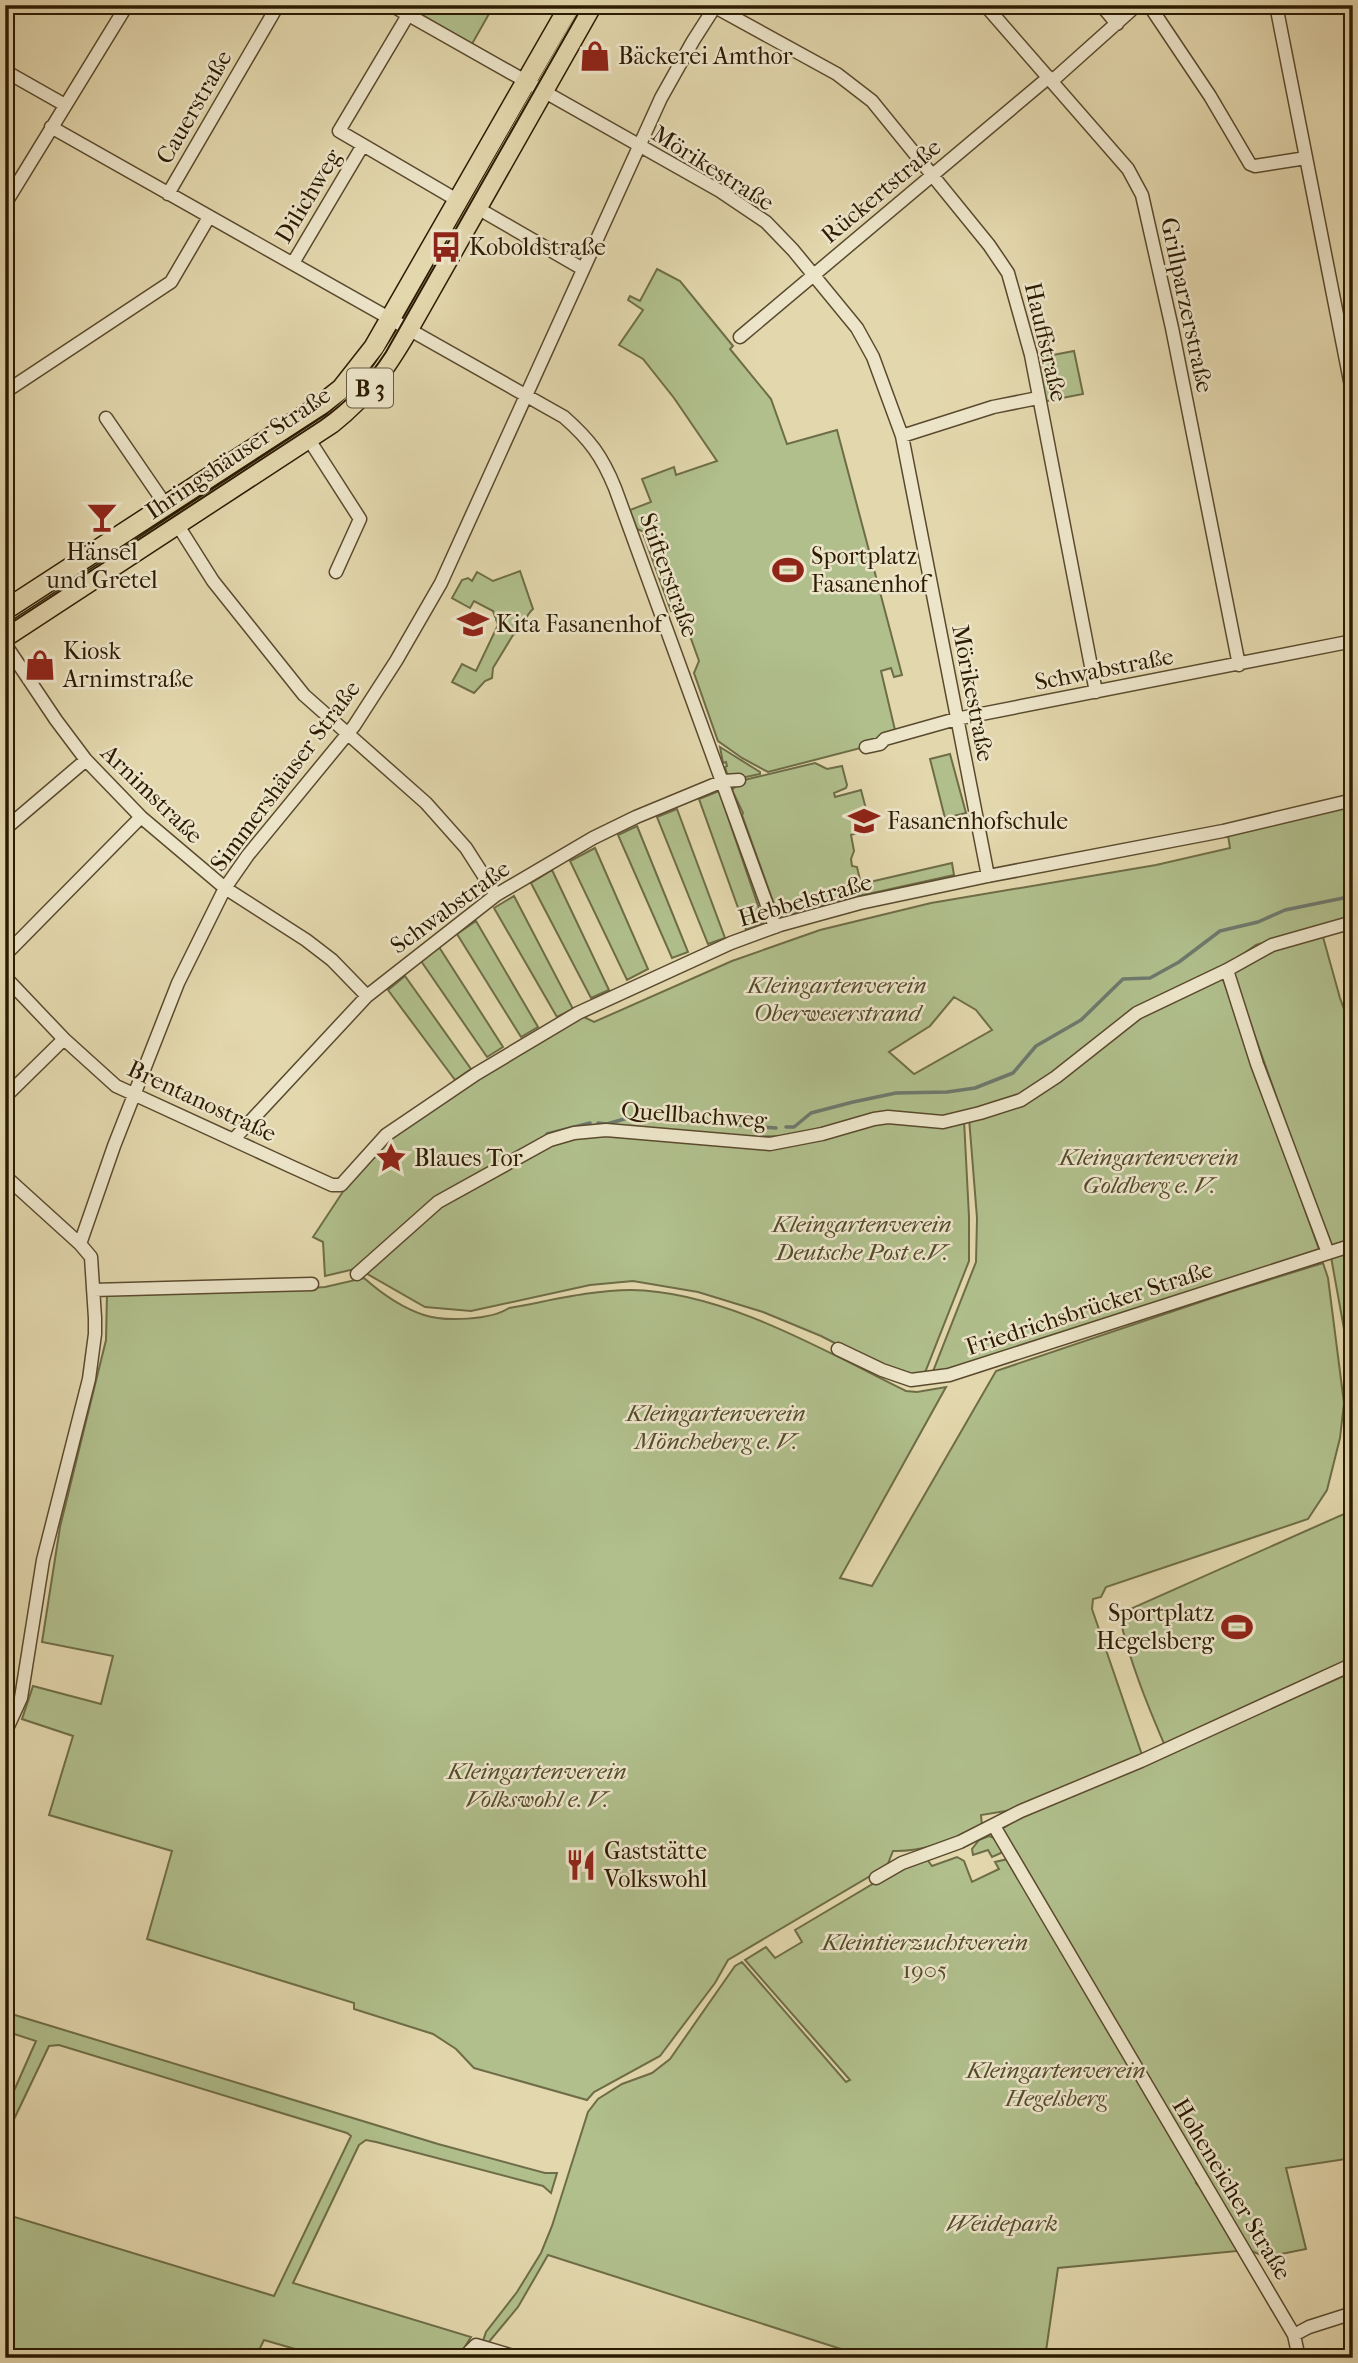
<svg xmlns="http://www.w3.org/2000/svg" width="1358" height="2363" font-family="'IM FELL French Canon',serif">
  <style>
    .green { fill: #b0bf8c; stroke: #6e6d47; stroke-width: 2; fill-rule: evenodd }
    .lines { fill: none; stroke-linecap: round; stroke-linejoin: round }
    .stream { stroke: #6d796d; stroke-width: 3.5 }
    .minor-casing { stroke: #5a4a2d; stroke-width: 15 }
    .primary-casing { stroke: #2c1b02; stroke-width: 22 }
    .minor { stroke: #ede5ca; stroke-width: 12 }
    .primary { stroke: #e3d7ad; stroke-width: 19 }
    .tram { stroke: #2c1b02; stroke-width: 2 }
    .labels { text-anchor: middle; stroke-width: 5; stroke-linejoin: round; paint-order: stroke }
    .shield { fill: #ede5ca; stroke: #66583e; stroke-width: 2 }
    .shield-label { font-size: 23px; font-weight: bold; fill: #2c1b02 }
    .poi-label { font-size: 24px; fill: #2c1b02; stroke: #ede5ca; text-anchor: start }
    .street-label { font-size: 24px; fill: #2c1b02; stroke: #ede5ca }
    .park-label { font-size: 24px; font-style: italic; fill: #544c2b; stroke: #ede5ca }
  </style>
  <rect width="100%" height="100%" fill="#e3d7ad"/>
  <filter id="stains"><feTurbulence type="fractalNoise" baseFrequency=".00286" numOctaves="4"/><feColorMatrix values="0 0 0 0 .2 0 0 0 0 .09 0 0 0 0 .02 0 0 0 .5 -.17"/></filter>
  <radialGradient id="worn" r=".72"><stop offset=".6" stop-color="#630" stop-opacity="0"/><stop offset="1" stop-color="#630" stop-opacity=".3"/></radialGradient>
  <path class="green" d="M405,5H494L472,44Z
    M657,269L680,281L733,346L730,349L771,399L787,444L837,430L902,675L894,677L891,668L881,671L895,730L881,734L880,743L768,772L742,758L718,741L694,673L699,661L654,536L637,529L630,510L651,502L642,479L674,467L676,475L717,461L674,398L643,359L619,345L643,310L628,300L630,296L640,301Z
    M1074,351L1083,394L1046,401L1037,358Z
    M644,536L649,539L675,610L671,611Z
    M520,571L533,609C524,616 523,631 513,635L493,668L492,678L485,681L474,693L452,682L462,664L476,671L498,625L493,611L474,601L470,608L452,598L462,580L468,578L472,581L477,572L493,581Z
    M720,747L760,772V774L741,778L728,777L725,767L727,766L726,762L723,763Z
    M950,754L966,813L945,818L930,759Z
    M815,763L827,769L842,766L847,785L846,788L834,793L835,797L861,790L871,828L851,835L854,851L851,859L852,866L857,867L861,884L952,863L954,875L859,896L779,918L742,815L743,813L732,790L740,781Z
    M719,791L764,923L746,930L699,799Z
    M1353,805V916L1256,945L1233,961L1135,1009L1052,1075L1018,1097L941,1119L885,1114L784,1136L737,1137L590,1128L436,1198L359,1268L325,1276L323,1242L313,1237L352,1178L384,1144L460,1091L582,1016L594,1022L732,961L820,930L931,903L1156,865L1230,848L1228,835ZM954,997L976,1010L992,1030L914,1074L889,1052L930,1026Z
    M677,809L725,938L708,944L657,817Z
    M637,826L688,952L672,958L618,835Z
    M595,848L648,969L627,980L570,861Z
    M552,870L609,990L591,998L531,883Z
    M514,896L573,1009L557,1017L494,908Z
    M476,921L538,1027L521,1037L457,934Z
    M1323,937L1340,998L1353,1034V1241L1330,1248L1233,974L1267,951Z
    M439,947L503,1047L487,1057L421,961Z
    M405,976L471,1069L455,1080L388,990Z
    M1222,976L1320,1252L932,1374L976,1262L977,1218L969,1118L1022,1102L1139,1016Z
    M964,1120L969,1217V1261L924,1375L911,1377L884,1368L821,1336L763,1312L698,1292L633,1281L590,1285L471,1311L425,1307L364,1272L442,1202L545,1144L581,1135L622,1133L775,1148L876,1123Z
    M1353,1250V1360L1346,1340L1331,1257Z
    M1323,1263L1328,1278L1344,1403L1340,1438L1327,1490L1308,1519L1106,1587L1101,1597L1093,1599L1092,1609L1142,1755L1018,1809L981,1815L982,1826C952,1839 926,1852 893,1851L887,1866L728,1960L715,1983L660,2056L594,2092L587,2100L474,2068L456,2049L433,2034L354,2009V2003L147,1939L172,1851L49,1815L73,1736L22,1719L33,1686L101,1704L113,1656L42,1642L60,1527L106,1340L107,1294L309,1288L325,1287L364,1278C381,1293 402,1308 424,1315C445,1322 491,1320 509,1308C549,1301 591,1290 631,1290C723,1291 825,1351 906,1391L917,1392L946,1387L840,1578L872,1586L996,1371L1230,1292Z
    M1353,1510V1660L1165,1746C1147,1704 1129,1660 1119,1614Z
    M1353,1672V2158L1286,2168L1306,2249L1266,2257L1251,2251L1002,1829L1023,1815Z
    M989,1836L997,1839L1003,1848L1001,1853L992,1857L988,1850L973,1855L972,1849L979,1840Z
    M957,1857L964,1861L972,1882L999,1869L995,1862L1008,1859L1198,2182L1196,2183L1205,2193L1238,2251L1058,2268L1045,2358H869L548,2255L518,2307L488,2343L483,2341L486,2332L517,2292L541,2253L552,2226L588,2112L598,2099L622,2084L652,2073L670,2059L735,1966L742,1962L846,2082L850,2080L745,1960L766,1947L775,1958L802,1942L795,1930L893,1872L926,1858L932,1866Z
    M5,2012L438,2144L545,2173H557L551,2193L543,2186L376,2142L366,2140L359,2145L293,2283L471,2337L458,2358H326L264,2340L255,2358H5V2214L274,2296L351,2136L347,2133L59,2045L49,2046L5,2138V2111L36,2041L5,2031Z"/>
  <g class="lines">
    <path class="stream" d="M598,1123L607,1124L631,1117L776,1128
      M786,1127H794L811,1113L853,1102L896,1093L947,1092L975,1088L1013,1073L1036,1046L1081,1020L1123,979L1150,978L1179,962L1220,931L1258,922L1285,910L1353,896
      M547,1134L590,1123"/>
    <defs>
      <path id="minor" d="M391,5L720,191L766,222L793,250L857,328L873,357L902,436L988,876
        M985,5L1128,169L1142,195L1172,328L1239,665
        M1101,5L1117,24
        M1149,5L1210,96L1250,164L1255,166L1306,158
        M1276,5L1353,396
        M715,7L837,74L872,101L989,245L1008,273L1031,355L1096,692
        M5,71L65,105
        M1052,81L1137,5
        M51,127L564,417C590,440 602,456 615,488L775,927
        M363,145L457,200
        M168,194L278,5
        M5,204L127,5
        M479,209L583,269
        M293,263L363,145L339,131L408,15
        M740,337L1049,77
        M5,392L171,282L209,217
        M106,418L167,507
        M902,436L993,407L1038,398
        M308,438L360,519L336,572
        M177,524L213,581L304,695L426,803L466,848L496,895
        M5,644L56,720L86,760L141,817L225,888L306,940L332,960L367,996
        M866,747L880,744L885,739L956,719L1353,641
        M5,829L86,760
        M5,955L141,817
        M1227,970L1257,1064L1328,1253
        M5,977L64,1039L116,1086L290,1166L332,1185H341L386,1135L476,1074L578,1013L731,943L780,925L860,903L988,876L1223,831L1353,800
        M5,1097L64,1039
        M234,1139L367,996L496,895L593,838L636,817L723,781L739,780
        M5,1176L80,1244L91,1257L95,1318V1334L89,1379L43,1560L21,1698L5,1733
        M80,1244L114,1146L178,983L225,888L248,855L354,726L396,661L441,583L661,98L693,41L716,5
        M357,1274L438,1202L550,1140L574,1133L606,1130L770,1144L822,1134L874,1119L888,1117L943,1122L980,1113L1021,1100L1056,1077L1137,1013L1227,970L1272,945L1353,922
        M93,1290L312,1284
        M838,1349L882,1370L911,1380L949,1375L1353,1245
        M994,1826L1294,2335L1299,2358
        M876,1878L902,1863L960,1842L1021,1811L1141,1761L1353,1664
        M1294,2335L1309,2327L1353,2313
        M463,2358L476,2345L520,2358"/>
      <path id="primary" d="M5,610L322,404L341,389L374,347L570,5
        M5,637L332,423C368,394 385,369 408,330L592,5"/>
    </defs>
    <use href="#minor" class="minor-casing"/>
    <use href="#primary" class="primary-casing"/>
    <use href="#minor" class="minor"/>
    <use href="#primary" class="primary"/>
    <path class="tram" d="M5,627L320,421C347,402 368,380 386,352L583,5"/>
  </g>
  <defs>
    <symbol id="shop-bare" viewBox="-9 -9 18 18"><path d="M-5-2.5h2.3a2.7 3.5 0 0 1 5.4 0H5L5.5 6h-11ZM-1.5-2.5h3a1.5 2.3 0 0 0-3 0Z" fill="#8f2418" stroke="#ede5ca" stroke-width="2.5" paint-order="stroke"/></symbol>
    <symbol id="bus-bare" viewBox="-9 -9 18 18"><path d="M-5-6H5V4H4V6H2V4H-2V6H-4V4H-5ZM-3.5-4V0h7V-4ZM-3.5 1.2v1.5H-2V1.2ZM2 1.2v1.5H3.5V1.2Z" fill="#8f2418" stroke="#ede5ca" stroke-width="2.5" paint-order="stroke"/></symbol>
    <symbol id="bar-bare" viewBox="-9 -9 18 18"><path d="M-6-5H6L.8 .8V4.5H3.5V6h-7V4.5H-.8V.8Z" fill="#8f2418" stroke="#ede5ca" stroke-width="2.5" paint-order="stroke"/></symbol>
    <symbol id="stadium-bare" viewBox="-9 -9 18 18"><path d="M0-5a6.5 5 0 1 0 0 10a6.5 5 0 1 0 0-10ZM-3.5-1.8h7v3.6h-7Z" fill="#8f2418" stroke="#ede5ca" stroke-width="2.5" paint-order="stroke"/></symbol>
    <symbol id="school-bare" viewBox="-9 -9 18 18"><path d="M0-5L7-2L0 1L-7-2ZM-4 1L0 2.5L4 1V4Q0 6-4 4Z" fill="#8f2418" stroke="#ede5ca" stroke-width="2.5" paint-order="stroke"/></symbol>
    <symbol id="sight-bare" viewBox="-9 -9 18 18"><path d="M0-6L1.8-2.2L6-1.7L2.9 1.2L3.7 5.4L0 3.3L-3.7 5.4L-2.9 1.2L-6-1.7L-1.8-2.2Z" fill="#8f2418" stroke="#ede5ca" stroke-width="2.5" paint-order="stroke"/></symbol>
    <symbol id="restaurant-bare" viewBox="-9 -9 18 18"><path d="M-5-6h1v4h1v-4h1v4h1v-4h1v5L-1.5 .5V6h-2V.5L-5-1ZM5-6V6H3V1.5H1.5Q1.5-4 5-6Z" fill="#8f2418" stroke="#ede5ca" stroke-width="2.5" paint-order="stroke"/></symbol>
  </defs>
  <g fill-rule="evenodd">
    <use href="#shop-bare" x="573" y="34" width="44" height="44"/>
    <use href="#bus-bare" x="424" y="225" width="44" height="44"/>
    <use href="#bar-bare" x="80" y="495" width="44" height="44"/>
    <use href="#stadium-bare" x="766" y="548" width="44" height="44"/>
    <use href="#school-bare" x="451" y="602" width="44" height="44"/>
    <use href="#shop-bare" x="18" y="643" width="44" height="44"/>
    <use href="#school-bare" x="842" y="799" width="44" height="44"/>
    <use href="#sight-bare" x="369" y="1136" width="44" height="44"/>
    <use href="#stadium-bare" x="1215" y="1605" width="44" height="44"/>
    <use href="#restaurant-bare" x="559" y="1843" width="44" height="44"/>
  </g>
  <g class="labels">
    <rect class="shield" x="347" y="368.5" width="46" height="39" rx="5"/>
    <g class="shield-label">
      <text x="370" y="396">B 3</text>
    </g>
    <g class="poi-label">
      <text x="618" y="64">Bäckerei Amthor</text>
      <text x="469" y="255">Koboldstraße</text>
      <text x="102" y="560" text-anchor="middle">Hänsel<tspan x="102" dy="28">und Gretel</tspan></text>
      <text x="811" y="564">Sportplatz<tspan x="811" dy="28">Fasanenhof</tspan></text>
      <text x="496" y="632">Kita Fasanenhof</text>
      <text x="63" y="659">Kiosk<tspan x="63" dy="28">Arnimstraße</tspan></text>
      <text x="887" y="829">Fasanenhofschule</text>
      <text x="414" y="1166">Blaues Tor</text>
      <text x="1214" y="1621" text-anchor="end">Sportplatz<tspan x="1214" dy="28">Hegelsberg</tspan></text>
      <text x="604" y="1859">Gaststätte<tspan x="604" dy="28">Volkswohl</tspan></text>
    </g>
    <g class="street-label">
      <text transform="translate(194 107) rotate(-60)" y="8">Cauerstraße</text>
      <text transform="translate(713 168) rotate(32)" y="8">Mörikestraße</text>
      <text transform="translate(881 191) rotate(-40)" y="8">Rückertstraße</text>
      <text transform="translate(308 196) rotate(-59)" y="8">Dilichweg</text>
      <text transform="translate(1187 305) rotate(78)" y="8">Grillparzerstraße</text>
      <text transform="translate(1046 342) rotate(77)" y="8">Hauffstraße</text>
      <text transform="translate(238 453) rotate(-34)" y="8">Ihringshäuser Straße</text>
      <text transform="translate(669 575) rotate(70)" y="8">Stifterstraße</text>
      <text transform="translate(1104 669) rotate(-11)" y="8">Schwabstraße</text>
      <text transform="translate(973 693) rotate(79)" y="8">Mörikestraße</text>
      <text transform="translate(285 776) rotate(-53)" y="8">Simmershäuser Straße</text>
      <text transform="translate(152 794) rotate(44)" y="8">Arnimstraße</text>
      <text transform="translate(805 900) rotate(-16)" y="8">Hebbelstraße</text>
      <text transform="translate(450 907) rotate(-36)" y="8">Schwabstraße</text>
      <text transform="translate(202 1101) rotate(25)" y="8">Brentanostraße</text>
      <text transform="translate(694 1115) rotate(4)" y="8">Quellbachweg</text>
      <text transform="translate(1089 1308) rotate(-18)" y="8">Friedrichsbrücker Straße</text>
      <text transform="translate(1232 2189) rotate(59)" y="8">Hoheneicher Straße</text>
    </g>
    <g class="park-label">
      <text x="837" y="993">Kleingartenverein<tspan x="837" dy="28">Oberweserstrand</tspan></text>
      <text x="1149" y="1165">Kleingartenverein<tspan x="1149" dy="28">Goldberg e. V.</tspan></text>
      <text x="862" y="1232">Kleingartenverein<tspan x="862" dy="28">Deutsche Post e.V.</tspan></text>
      <text x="716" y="1421">Kleingartenverein<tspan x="716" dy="28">Möncheberg e. V.</tspan></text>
      <text x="537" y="1779">Kleingartenverein<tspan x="537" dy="28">Volkswohl e. V.</tspan></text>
      <text x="925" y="1950">Kleintierzuchtverein<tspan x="925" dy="28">1905</tspan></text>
      <text x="1056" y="2078">Kleingartenverein<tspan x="1056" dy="28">Hegelsberg</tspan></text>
      <text x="1002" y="2231">Weidepark</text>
    </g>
  </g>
  <rect width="1358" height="2363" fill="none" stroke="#e3d7ad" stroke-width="28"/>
  <rect x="7" y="7" width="1344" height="2349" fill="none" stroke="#2c1b02" stroke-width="3.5"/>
  <rect x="14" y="14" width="1330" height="2335" fill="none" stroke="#2c1b02" stroke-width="2"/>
  <rect width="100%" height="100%" filter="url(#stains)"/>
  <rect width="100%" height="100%" fill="url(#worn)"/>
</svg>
